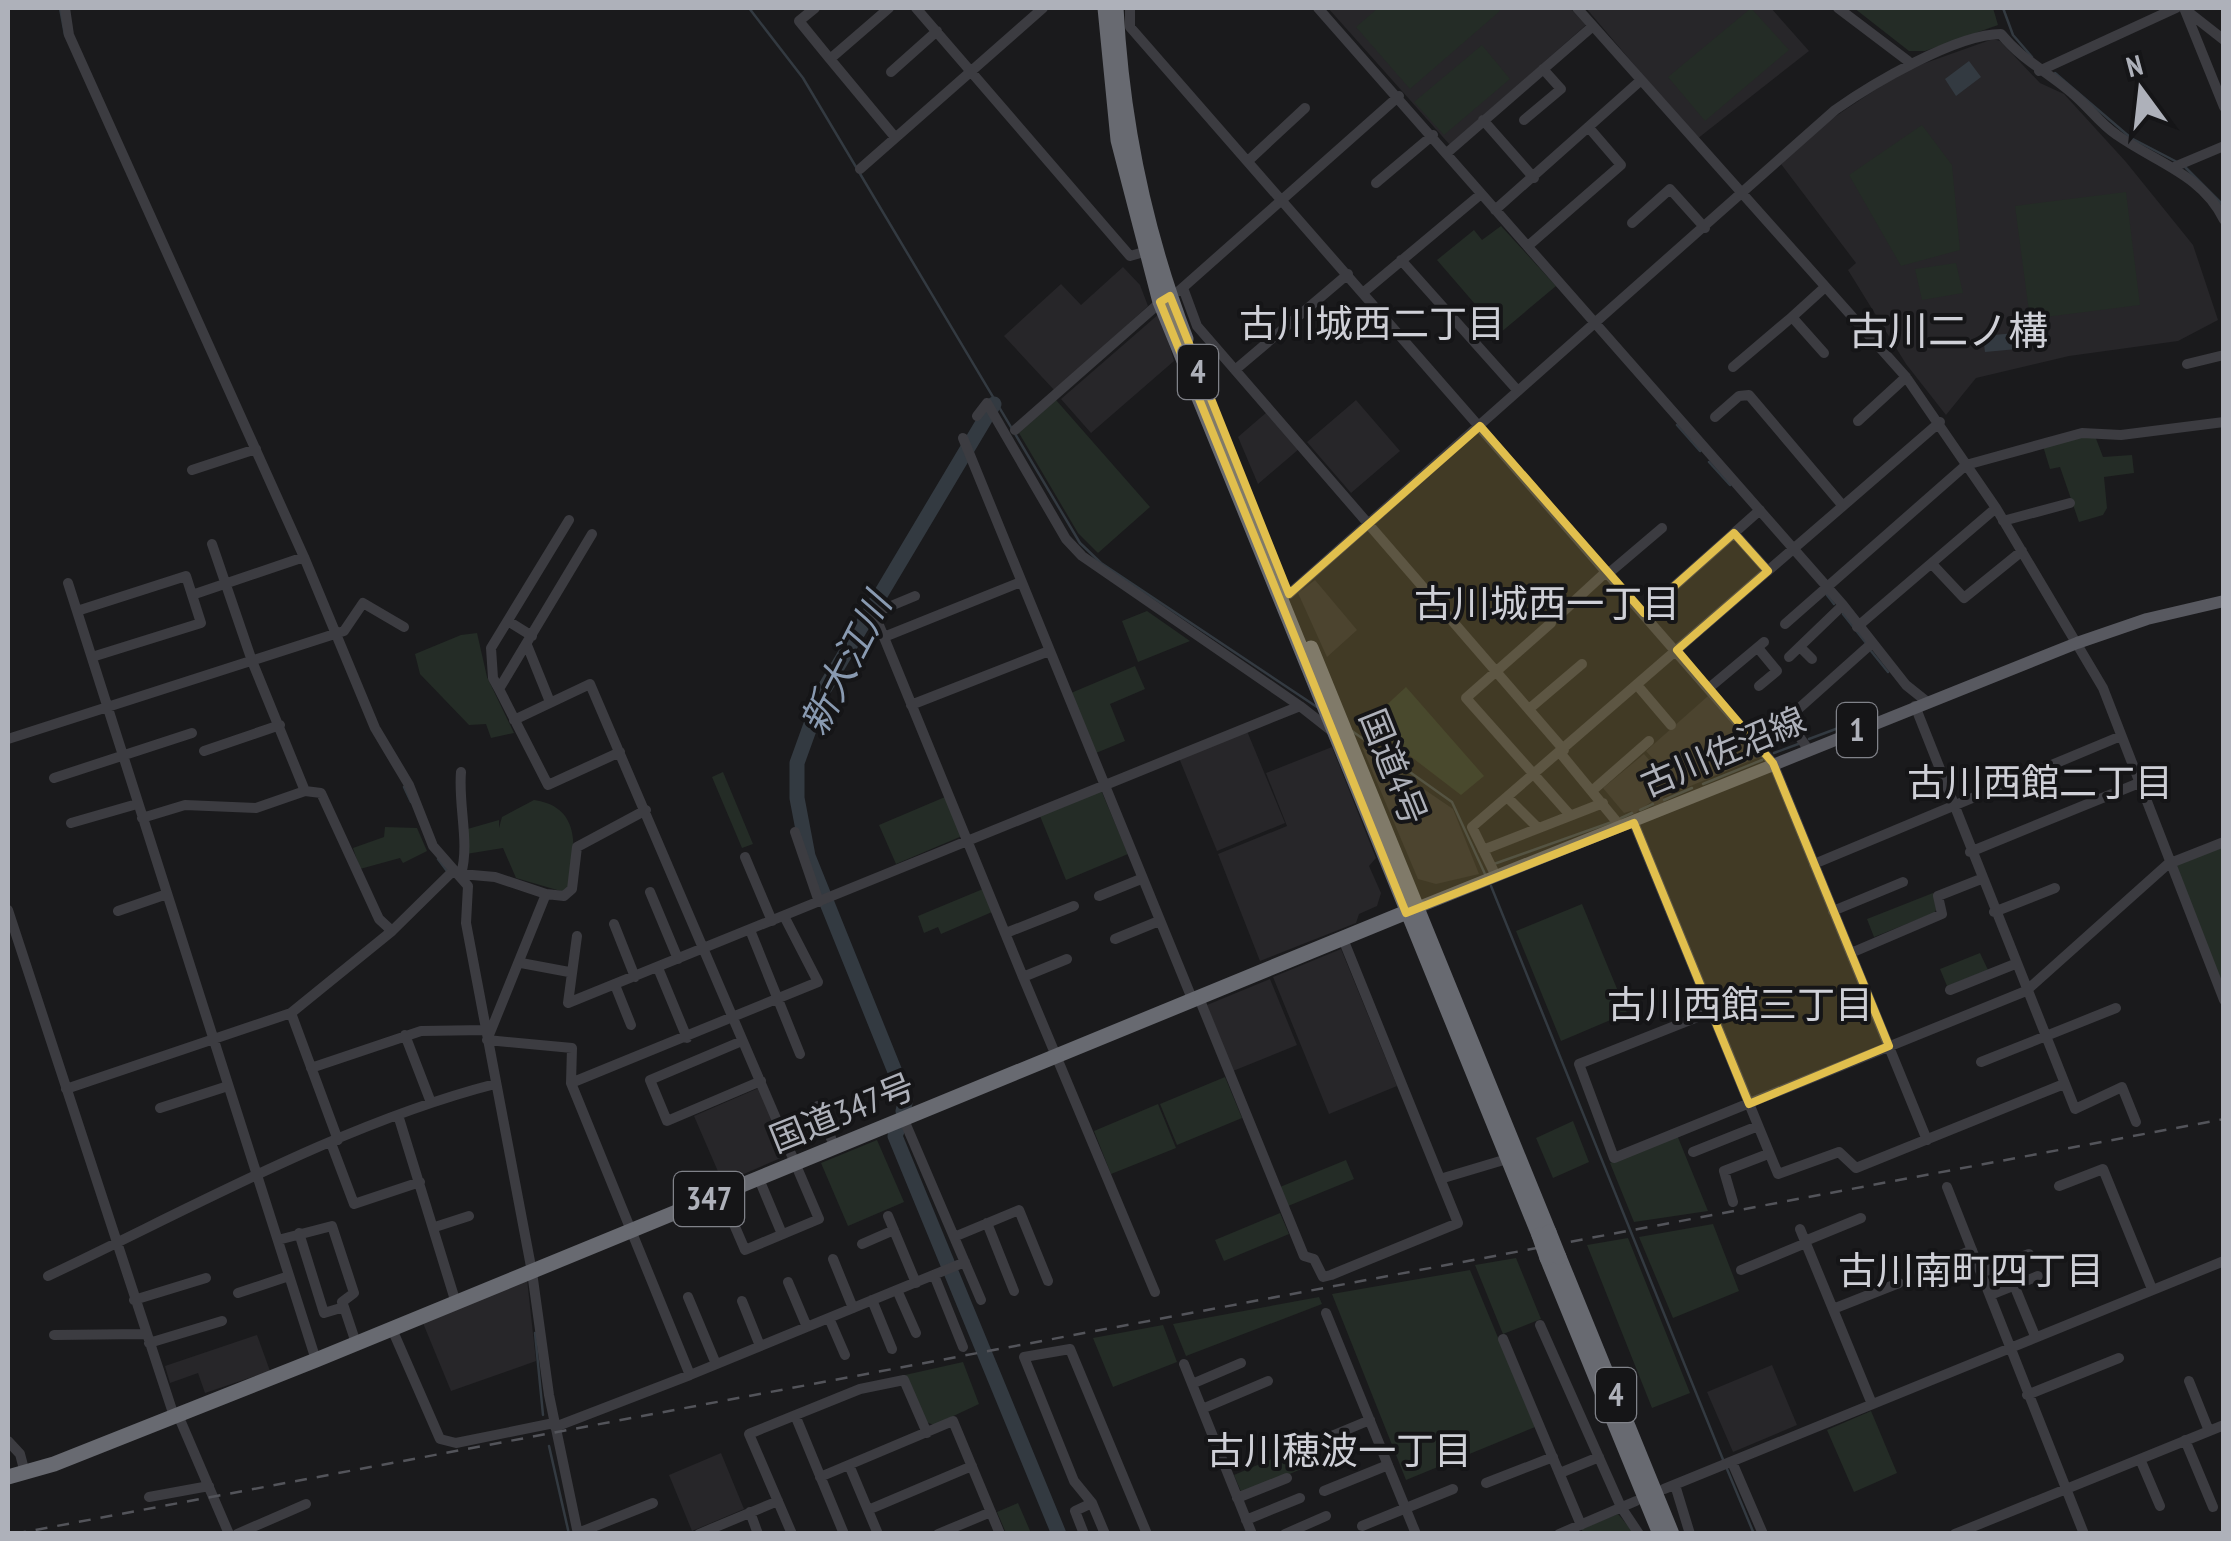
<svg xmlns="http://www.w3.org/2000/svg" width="2231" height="1541" font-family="'PT Sans Narrow','Noto Sans JP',sans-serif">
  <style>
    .built { fill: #272629 }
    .green { fill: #242c26 }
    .water { fill: #333a41 }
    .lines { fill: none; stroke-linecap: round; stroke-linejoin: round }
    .stream { stroke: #333a41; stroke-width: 2.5 }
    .river { stroke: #333a41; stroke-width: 15 }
    .minor { stroke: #3c3c41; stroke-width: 10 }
    .major { stroke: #585960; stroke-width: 12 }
    .highway { stroke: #686a71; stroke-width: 15 }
    .rail { stroke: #53545a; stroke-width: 2.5; stroke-dasharray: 12 10; stroke-linecap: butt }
    .highway-bridge { stroke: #686a71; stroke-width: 15 }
    .marked { fill: #e1bf4d; fill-opacity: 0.2; stroke: #e1bf4d; stroke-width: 8; stroke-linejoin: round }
    .labels { text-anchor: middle; stroke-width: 8; stroke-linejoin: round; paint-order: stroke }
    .shield { fill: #151517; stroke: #808289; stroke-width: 2.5 }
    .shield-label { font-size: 32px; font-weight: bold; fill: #aeb1ba }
    .street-label { font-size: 35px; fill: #aeb1ba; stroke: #151517 }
    .neighbourhood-label { font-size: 38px; fill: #cfd0d7; stroke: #151517 }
    .water-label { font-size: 38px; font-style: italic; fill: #899ab1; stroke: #151517 }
    .quarter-label { font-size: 40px; fill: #cfd0d7; stroke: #151517 }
  </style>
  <rect width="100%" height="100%" fill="#1a1a1c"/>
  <path class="built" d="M1328,8H1570L1586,25L1450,145Z
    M1586,8H1771L1809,51L1697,139Z
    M1993,39L2000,41L2040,83L2064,94L2126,162L2193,245L2218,320L2178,341L2069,356L1976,378L1946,415L1906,364L1848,270L1856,263L1781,164L1827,122L1903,71Z
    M1123,267L1140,285L1148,306L1055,391L1004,336L1061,284L1081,305Z
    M1160,313L1174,361L1091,433L1061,399Z
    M1356,400L1400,451L1351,493L1307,442Z
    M1267,412L1299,449L1258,484L1238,437Z
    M1315,580L1357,630L1327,657L1298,593Z
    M1708,696L1762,756L1681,790L1646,751Z
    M1247,731L1285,823L1217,851L1179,758Z
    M1332,747L1376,858L1369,866L1381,893L1377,906L1359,914L1356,923L1260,961L1218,854L1287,826L1266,773Z
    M1362,747L1453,809L1479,874L1436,884L1418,879Z
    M1644,754L1677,792L1663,797L1665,802L1654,806L1651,802L1633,815L1631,811L1624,813L1603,788Z
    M1341,949L1397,1086L1329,1114L1273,977Z
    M1270,979L1297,1045L1233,1071L1207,1005Z
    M761,1087L790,1154L723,1183L694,1116Z
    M527,1279L536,1361L451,1391L423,1323Z
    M257,1335L270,1371L205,1393L198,1373L170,1383L165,1366Z
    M1772,1365L1797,1425L1733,1452L1707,1392Z
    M721,1453L744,1509L692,1531L669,1475Z"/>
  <path class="green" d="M1378,8H1497L1500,11L1410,89L1356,27Z
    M1751,8L1789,50L1705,121L1668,77Z
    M1854,8H1993L1998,25L1925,51H1909Z
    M1482,45L1510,79L1444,135L1414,102Z
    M1922,125L1952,165L1960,250L1901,266L1849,175Z
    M2126,192L2140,305L2030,319L2015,206Z
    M1501,226L1556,286L1500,333L1437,260L1474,230L1482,240Z
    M1956,263L1963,293L1922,300L1915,269Z
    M1056,400L1150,507L1098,553L1078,533L1019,433Z
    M2082,435L2095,436L2103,457L2132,455L2134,473L2104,477L2107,508L2103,515L2079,522L2060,467L2050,469L2043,446Z
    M1147,611L1190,641L1138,662L1122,621Z
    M477,633L487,677L514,733L491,738L486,724L469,725L420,674L415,654L461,635Z
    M1135,666L1145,689L1110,704L1125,741L1096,753L1071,693Z
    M1406,687L1484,776L1461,795L1367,723Z
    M723,772L753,844L742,848L712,777Z
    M1101,790L1128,854L1066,880L1040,816Z
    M945,797L962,836L896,864L879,825Z
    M534,800C583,807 575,851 569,888L564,892L516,878L503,848L466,854L464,830L499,820V828L502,817Z
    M385,827L417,828L427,851L403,863L400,858L360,869L353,848L384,837Z
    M2223,845V997L2176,863Z
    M983,889L992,912L941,934L938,927L924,933L918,916Z
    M1933,893L1939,906L1934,913L1874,937L1867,919Z
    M1582,904L1627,1013L1561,1041L1516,931Z
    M1980,953L1988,970L1947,986L1940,969Z
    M1225,1077L1242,1118L1177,1145L1160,1104Z
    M1158,1104L1176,1148L1111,1174L1094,1131Z
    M1573,1121L1589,1162L1553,1178L1536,1138Z
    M1677,1135L1708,1211L1634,1222L1610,1163Z
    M877,1140L904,1202L848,1226L821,1163Z
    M1346,1160L1354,1179L1288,1206L1280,1187Z
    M1280,1213L1289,1234L1224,1261L1215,1240Z
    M1713,1224L1739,1291L1673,1318L1639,1237Z
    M1628,1238L1690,1393L1652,1408L1587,1245Z
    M1516,1258L1541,1319L1503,1334L1475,1265Z
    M1470,1270L1535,1427L1406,1480L1332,1294Z
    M1319,1297L1322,1304L1186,1356L1173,1324Z
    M1163,1325L1177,1362L1113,1387L1093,1338Z
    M963,1362L979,1404L934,1425L926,1422L905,1375Z
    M1871,1411L1897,1473L1854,1492L1827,1430Z
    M1297,1448L1306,1467L1242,1494L1234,1475Z
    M1018,1503L1031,1533H1006L997,1512Z
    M1618,1514L1634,1533H1584L1581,1529Z"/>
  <path class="water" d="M1969,61L1981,77L1956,96L1945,79Z
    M2015,333L2017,349L1985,352L1983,336Z"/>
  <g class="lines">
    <path class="stream" d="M60,8L65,35
      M749,8L803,78L1080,543L1101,563L1317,707
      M2003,8L2013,35L2032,57
      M2055,73L2131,138L2177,162
      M2184,166L2224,206
      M1677,425L1700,451
      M1709,462L1730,485
      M1827,595L1834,604
      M1843,614L1866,643
      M1871,651L1888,672
      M1352,731L1452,802L1485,874
      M1809,739L1841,727
      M1774,753L1801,743
      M1703,784L1762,760
      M404,787L411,802
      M1664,800L1692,788
      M1640,810L1653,804
      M1621,818L1632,813
      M438,859L447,871
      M1494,864L1612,822
      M1491,886L1724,1462
      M535,1333L543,1415
      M549,1446L569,1534
      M1727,1469L1754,1534"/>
    <path class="river" d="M903,1111L906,1099L808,856L797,798V763L823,691L994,404
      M897,1131L895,1136L1059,1534"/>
    <path class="minor" d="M65,8L69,35L304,557L375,728L409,785L433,846L468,886L466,923L532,1272L549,1395L578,1534
      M815,8L799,21L830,59L889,8
      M916,8L1130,256L1144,252
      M1130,8V27L1773,763L1927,1140
      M1318,8L1843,605L1906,685L1926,701
      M1577,8L1906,377L1996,508L2103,688L2224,1000
      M1838,8L1908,61
      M2184,8L2224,107
      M2187,11L2224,40
      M830,59L894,136
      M2039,71L2176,8
      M891,72L937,31
      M1483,120L1534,178
      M1524,120L1561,89L1543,69
      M1448,152L1593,26
      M1248,161L1305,108
      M2174,167L2224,146
      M860,169L1043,8
      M1376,183L1433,135
      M1495,210L1640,81
      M1632,223L1670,189L1705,228
      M1528,246L1621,165L1590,129
      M1401,260L1518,391
      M1183,288L1197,326L1564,750
      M1824,288L1792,317L1824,353
      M1179,291L1399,96
      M1364,292L1481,194
      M2187,364L2224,355
      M1733,367L1792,317
      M1235,370L1348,274
      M977,416L987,403L1066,539L1082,556L1300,706
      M1715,417L1739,396L1749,395L1843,506
      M1858,421L1906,377
      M1015,430L1164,299
      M963,438L1193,1001
      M192,470L256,449
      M2003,521L2070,503
      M1734,533L1768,571
      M592,534L499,689L548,785L620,752
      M212,544L252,661L305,791L321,793L379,919L392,931
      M1932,564L1964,598L2022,551
      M1609,573L1662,528
      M68,583L316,1360
      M1289,594L1835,110C1872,84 1956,34 2001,34C2022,60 2048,72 2072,93C2088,106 2100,124 2117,135C2155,162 2203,175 2224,220
      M192,595L304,557
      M915,596L874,613L1023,977L1067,959
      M77,611L186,576L201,623L92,657
      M1644,613L1760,510
      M1556,618L1607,571
      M508,621L532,636
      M1551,623L1466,698L1570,815
      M1785,624L1966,465L2082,433L2121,435L2224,422
      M1857,627L1996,508
      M884,637L1021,582
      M527,645L550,702
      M1800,647L1812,659
      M1758,648L1777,671L1759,686
      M1789,657L1843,605
      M1637,685L1671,725
      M1709,688L1764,642
      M499,689L493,678L491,648L569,520
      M911,705L1049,651
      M1915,706L2075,1109L2122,1087L2136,1122
      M1529,709L1582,664
      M514,720L590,684L819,1219L745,1250L721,1194
      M8,739L344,631L363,603L404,627
      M1808,749L1787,719L1871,644
      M204,751L280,725
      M1561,754L1621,827
      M461,772C458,805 470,843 461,874L495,877L546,894
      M54,778L192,733
      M1593,790L1649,741
      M1508,798L1538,828
      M646,810L577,847L572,889L564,896L546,894L487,1040L572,1048L571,1083L690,1375L965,1262
      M142,818L185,805L256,808L305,791
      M71,823L137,804
      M1634,823L1778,1174L1839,1152L1856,1168L2064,1084
      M795,832L819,902
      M1483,850L1603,803
      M1970,852L2139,783
      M745,857L772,921
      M1814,864L2121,736
      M1496,876L1472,827L1940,422
      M650,892L678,959
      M1099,896L1141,879
      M8,910L174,1416
      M118,911L167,894
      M1833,911L1903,882
      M1994,912L2055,888
      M614,924L635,977
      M750,930L800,1054
      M1006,933L1074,906
      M577,936L568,1003L1300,706L1333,732
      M1115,939L1159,921
      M1851,953L1942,914L1938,896L1981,879
      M521,963L569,972
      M658,968L687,1038
      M1023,977L1155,1292
      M615,985L631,1025
      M1950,990L2015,964
      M1199,998L1304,1256L1314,1259L1323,1277L1331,1275L1458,1223L1343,939
      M1710,1012L1579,1064L1614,1158L2026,991L2168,864L2224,842
      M291,1013L338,1140
      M405,1035L430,1100
      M742,1041L650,1080L667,1121L761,1081
      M1981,1062L2116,1008
      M311,1068L421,1031L486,1030
      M571,1083L818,982L784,916
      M66,1089L291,1013L392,931L454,870
      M818,1106L835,1148
      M160,1108L228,1086
      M398,1115L456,1303
      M904,1120L981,1300
      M331,1143L354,1204L420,1182
      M1693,1152L1758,1126
      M759,1179L782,1234
      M1440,1179L1507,1159
      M2059,1186L2103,1169L2152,1289
      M1947,1187L2084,1534
      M1733,1202L1724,1171L1768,1154
      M888,1216L916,1283
      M987,1223L1014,1291
      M435,1227L469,1216
      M1800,1229L1872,1404
      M299,1233L324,1313L344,1307L356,1343
      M954,1237L1019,1210L1048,1281
      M278,1240L332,1226L354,1293L342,1302L344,1307
      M1805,1241L1861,1218
      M862,1244L894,1230
      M833,1259L853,1308
      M1741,1270L1806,1243
      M1919,1272L1972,1250
      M1981,1273L2029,1254
      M934,1275L963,1347
      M48,1276C190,1209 343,1123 495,1084
      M788,1282L807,1327
      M2014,1285L2035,1336
      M897,1290L916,1333
      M238,1293L289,1276
      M1990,1295L2038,1276
      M688,1297L716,1364
      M134,1300L206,1278
      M872,1300L892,1349
      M742,1301L760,1346
      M1833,1309L1899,1283
      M1326,1313L1416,1534
      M829,1318L845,1355
      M1540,1325L1621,1507L1639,1534
      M392,1329L440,1439L456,1443L554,1423
      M54,1335L145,1334
      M1503,1339L1581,1525
      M149,1343L222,1321
      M1184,1364L1252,1534
      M2189,1381L2209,1431
      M1192,1384L1241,1363
      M2027,1395L2119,1358
      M1202,1409L1268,1381
      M178,1415L229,1534
      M795,1415L844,1534
      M555,1427L690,1375
      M2185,1440L2213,1507
      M8,1441L20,1454L25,1473
      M1305,1447L1370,1420
      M2140,1459L2160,1506
      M1732,1462L1763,1534
      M849,1465L878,1534
      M1560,1473L1599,1457
      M820,1477L953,1421L1000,1534
      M1486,1483L1553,1457
      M1675,1485L1690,1534
      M1664,1489L2224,1261
      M1324,1491L1388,1465
      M149,1497L209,1486
      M1237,1498L1287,1478
      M868,1510L972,1466
      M750,1512L758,1534
      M1246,1520L1300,1498
      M1362,1526L1453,1489
      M578,1533L653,1503
      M237,1534L306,1504
      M699,1534L778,1501
      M792,1534L749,1434L860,1389L904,1380L927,1433
      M938,1534L991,1512
      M1084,1534L1075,1511L1092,1503
      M1105,1534L1092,1503L1074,1481L1024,1357L1070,1349L1147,1534
      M1285,1534L1326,1516
      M1559,1534L1636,1501
      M1955,1534L2224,1425"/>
    <path class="major" d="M1419,907L2077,643L2147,619L2224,601"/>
    <path class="highway" d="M1105,8L1118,140L1160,302L1539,1235
      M1116,8C1122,122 1145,232 1186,339
      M1311,648L1549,1232
      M1559,1257L1672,1534
      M1547,1258L1660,1534
      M8,1477L54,1464L316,1360L1419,907"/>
    <path class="rail" d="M14,1534L2224,1119"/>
    <path class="highway-bridge" d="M1549,1232L1559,1257
      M1539,1235L1547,1258"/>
  </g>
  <path class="marked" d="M1170,296L1289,594L1480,426L1644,613L1734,533L1768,571L1677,650L1773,763L1889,1046L1749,1104L1634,823L1406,913L1160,302Z"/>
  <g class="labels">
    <g class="shield">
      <rect x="1178" y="345" width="40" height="54" rx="8"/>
      <rect x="1837" y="703" width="40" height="54" rx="8"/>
      <rect x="674" y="1172" width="70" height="54" rx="8"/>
      <rect x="1596" y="1368" width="40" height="54" rx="8"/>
    </g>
    <g class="shield-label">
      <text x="1198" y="383">4</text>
      <text x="1857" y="741">1</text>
      <text x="709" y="1210">347</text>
      <text x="1616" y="1406">4</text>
    </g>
    <g class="street-label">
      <text transform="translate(1723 752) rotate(-23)" y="12">古川佐沼線</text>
      <text transform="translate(1393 767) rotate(68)" y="12">国道4号</text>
      <text transform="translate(842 1113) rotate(-22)" y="12">国道347号</text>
    </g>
    <g class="neighbourhood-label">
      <text x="1372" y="337">古川城西二丁目</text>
      <text x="1547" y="617">古川城西一丁目</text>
      <text x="2040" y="796">古川西館二丁目</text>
      <text x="1740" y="1018">古川西館三丁目</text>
      <text x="1971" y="1284">古川南町四丁目</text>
      <text x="1339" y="1464">古川穂波一丁目</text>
    </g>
    <g class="water-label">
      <text transform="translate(846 664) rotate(-63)" y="13">新大江川</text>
    </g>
    <g class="quarter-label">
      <text x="1948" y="345">古川二ノ構</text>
    </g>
  </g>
  <rect width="2231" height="1541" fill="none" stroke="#aeb1ba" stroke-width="20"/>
  <g transform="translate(2141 90) rotate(345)" stroke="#151517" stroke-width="8" paint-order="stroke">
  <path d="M0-8L18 38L0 25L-18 38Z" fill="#aeb1ba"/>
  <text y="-15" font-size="28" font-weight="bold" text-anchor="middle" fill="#aeb1ba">N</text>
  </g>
</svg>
